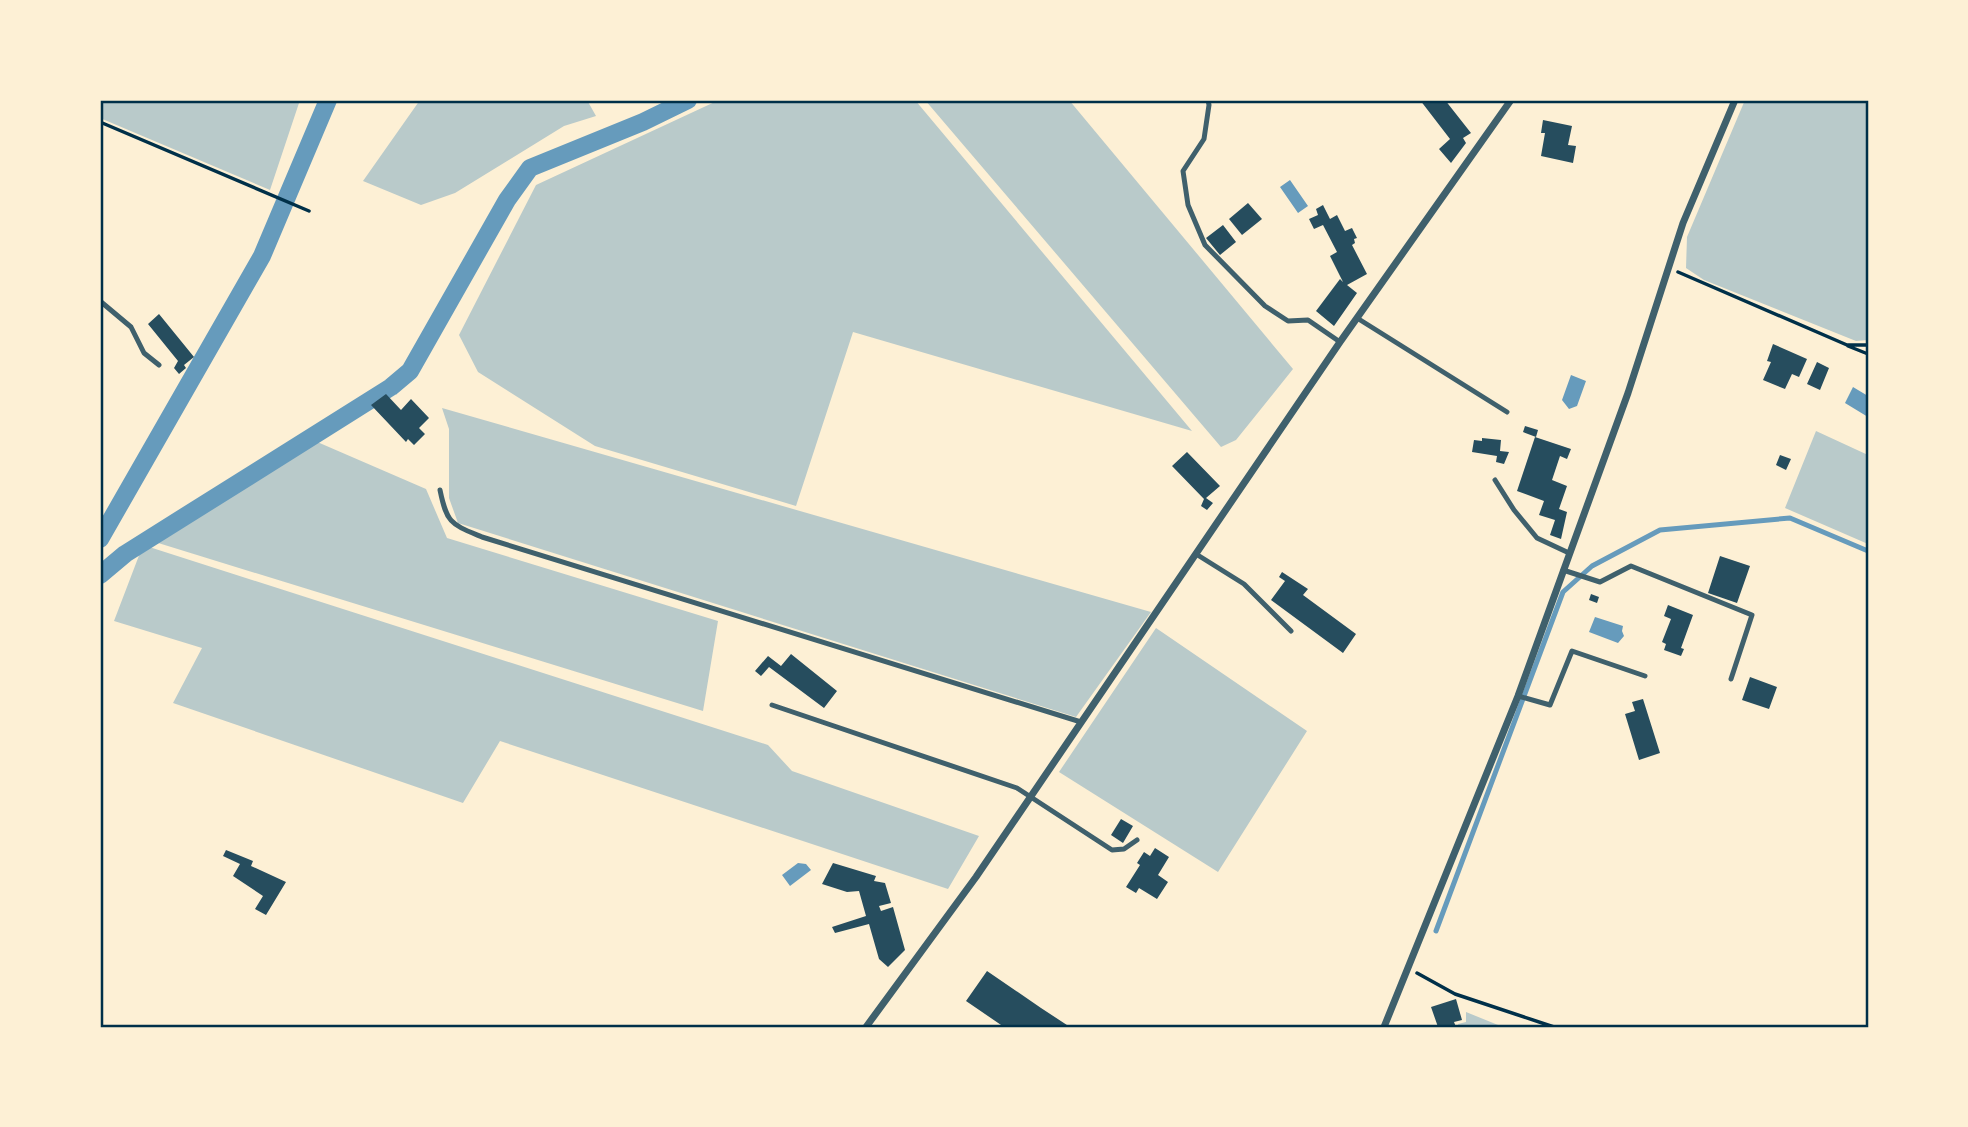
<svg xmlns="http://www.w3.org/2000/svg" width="1968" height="1127" font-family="Helvetica,sans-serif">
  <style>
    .green { fill: #b9caca }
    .water { fill: #669bbc }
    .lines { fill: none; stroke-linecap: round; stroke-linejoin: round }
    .stream { stroke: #669bbc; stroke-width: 5 }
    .canal { stroke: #669bbc; stroke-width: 18 }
    .building { fill: #264d5e }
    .path { stroke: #003049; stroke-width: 3.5 }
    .service { stroke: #3f606c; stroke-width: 5 }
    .minor { stroke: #3f606c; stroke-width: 7 }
    .neatline { fill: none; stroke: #003049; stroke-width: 2.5 }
  </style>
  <rect width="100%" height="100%" fill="#fdf0d5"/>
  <path class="green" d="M100,100H300L270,190L100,118Z
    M420,100H587L596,116L564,126L455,193L421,205L363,181Z
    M719,100H915L1192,431L853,332L796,506L595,446L478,372L459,335L536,185Z
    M925,100H1069L1293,369L1236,440L1221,447Z
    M1745,100H1868V340L1856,341L1704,280L1686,268L1687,237Z
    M442,408L1151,612L1076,717L458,523L449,498V429Z
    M1816,431L1868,455V544L1785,508Z
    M315,441L426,489L447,538L718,621L703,711L155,542Z
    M143,545L768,745L792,771L979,836L948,889L500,741L463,803L173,703L202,648L114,621Z
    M1156,628L1307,731L1218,872L1059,772Z
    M1466,1012L1503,1027H1459L1458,1024L1466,1022Z"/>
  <path class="water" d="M1290,180L1308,206L1298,213L1280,187Z
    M1571,375L1586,381L1577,406L1569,409L1562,400Z
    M1853,387L1868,396V417L1845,403Z
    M1595,617L1623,626L1622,631L1624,636L1618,643L1589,632Z
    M798,863L806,864L811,870L790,886L782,875Z"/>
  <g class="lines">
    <path class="stream" d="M1436,931L1563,592L1592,566L1660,530L1790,518L1868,551"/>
    <path class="canal" d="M100,539L262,256L328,100
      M100,575L125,554L391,387L410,371L507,200L530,168L643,122L688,100"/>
  </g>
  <path class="building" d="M1420,100H1445L1471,133L1463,138L1466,143L1451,163L1439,149L1450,139Z
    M1543,120L1572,126L1568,145L1576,146L1573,163L1541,156L1545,133H1541Z
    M1248,203L1262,219L1242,235L1229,219Z
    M1323,205L1330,219L1337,215L1345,231L1352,228L1357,238L1354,239L1355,243L1352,245L1367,274L1347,285L1357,293L1334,326L1316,311L1340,279L1343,282L1330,256L1337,252L1323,225L1314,229L1309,219L1318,215L1316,209Z
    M1223,225L1236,242L1220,255L1206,238Z
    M159,314L194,357L184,365L186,368L179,374L174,368L178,361L148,324Z
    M1773,344L1807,359L1799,377L1792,374L1785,389L1763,380L1771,362L1767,361Z
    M1817,362L1829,368L1820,390L1807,384Z
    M386,394L401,410L411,399L429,418L419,428L425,434L414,445L408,439L406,442L371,405Z
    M1525,426L1538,430L1536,437L1523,432Z
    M1535,437L1571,449L1567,459L1560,456L1552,480L1567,486L1559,509L1567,512L1561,539L1550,535L1555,520L1539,515L1544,501L1517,491Z
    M1482,438L1501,440L1500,451L1509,452L1504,464L1496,462L1497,456L1472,452L1474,440L1482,441Z
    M1187,452L1220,486L1206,498L1213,503L1207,510L1201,506L1204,499L1172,466Z
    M1780,455L1791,459L1786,470L1776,465Z
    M1720,556L1750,566L1737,603L1708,593Z
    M1282,572L1308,589L1303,595L1356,634L1343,653L1271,600L1285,581L1279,577Z
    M1591,594L1599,597L1597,603L1589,600Z
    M1668,605L1693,615L1681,648L1684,649L1681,656L1664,650L1666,644L1662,642L1671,619L1664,616Z
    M791,654L837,691L824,708L769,667L761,676L755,671L768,656L781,666Z
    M1750,677L1777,687L1769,709L1742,700Z
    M1643,699L1660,753L1639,760L1625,714L1635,711L1632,702Z
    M1121,819L1133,826L1123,843L1111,835Z
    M1155,848L1169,857L1158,875L1168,882L1157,899L1139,888L1136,893L1126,887L1140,865L1137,863L1144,852L1150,856Z
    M226,850L253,861L251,866L286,882L266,915L255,909L263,896L233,876L240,864L223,856Z
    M833,863L876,876L874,881L885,883L891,903L879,906L881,911L893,907L905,950L888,967L879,959L869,924L835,933L832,927L866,916L859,891L847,892L822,884Z
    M987,971L1041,1008L1070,1027H1004L966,1001Z
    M1456,999L1462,1020L1454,1022L1456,1027H1438L1431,1007Z"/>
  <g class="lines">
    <path class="path" d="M100,122L309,211
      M1678,272L1847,345H1868
      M1848,346L1868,354
      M1417,973L1455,994L1554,1027"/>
    <path class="service" d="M1208,100L1209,105L1204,139L1183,171L1188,205L1205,245L1265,306L1288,321L1308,320L1340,342
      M100,301L131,327L144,353L159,365
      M1357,318L1507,412
      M1495,480L1514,510L1537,538L1569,553
      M440,490C447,524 451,524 482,537L1081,722
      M1196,554L1244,584L1291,631
      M1563,570L1600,582L1631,566L1752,615L1731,679
      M1518,696L1550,705L1572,651L1645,676
      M772,705L1017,788L1112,850L1124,849L1137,840"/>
    <path class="minor" d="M866,1027L976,877L1340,342L1511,100
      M1384,1027L1518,696L1628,393L1683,223L1735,100"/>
  </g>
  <rect width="1968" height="1127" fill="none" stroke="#fdf0d5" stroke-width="203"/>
  <rect x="102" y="102" width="1765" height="924" class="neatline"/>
</svg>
